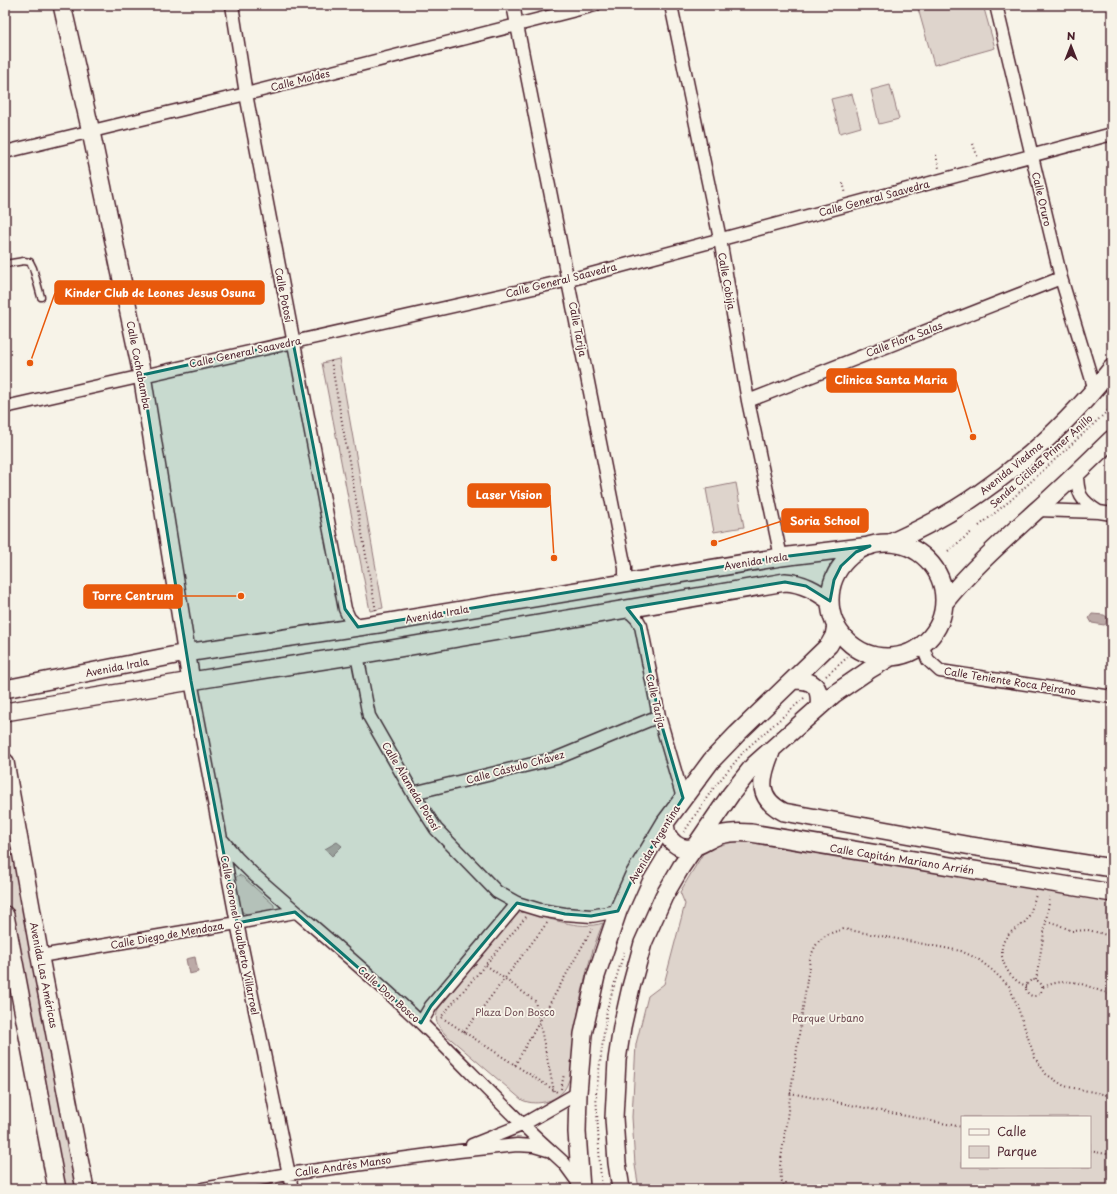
<svg xmlns="http://www.w3.org/2000/svg" width="1117" height="1194" font-family="'Playpen Sans',sans-serif">
  <style>
    .green { fill: #ded4cc; stroke: #947a7c; fill-rule: evenodd }
    .water { fill: #bcaaa7; stroke: #8e7275 }
    .lines { fill: none; stroke-linecap: round; stroke-linejoin: round }
    .lane-casing { stroke: #4a1f2b; stroke-width: 9 }
    .street-casing { stroke: #4a1f2b; stroke-width: 15 }
    .secondary-casing { stroke: #4a1f2b; stroke-width: 20 }
    .path { stroke: #4a1f2b; stroke-width: 2; stroke-dasharray: 1 3; stroke-linecap: butt }
    .lane { stroke: #f7f3e8; stroke-width: 6 }
    .street { stroke: #f7f3e8; stroke-width: 12 }
    .secondary { stroke: #f7f3e8; stroke-width: 17 }
    .marked { fill: #0f766e; fill-opacity: 0.2; stroke: #0f766e; stroke-width: 3; stroke-linejoin: round }
    .labels { text-anchor: middle; stroke-width: 3.5; stroke-linejoin: round; paint-order: stroke }
    .street-label { font-size: 10px; fill: #4a1f2b; stroke: #f7f3e8 }
    .park-label { font-size: 10px; fill: #6f4c53; stroke: #f7f3e8 }
    .leader { fill: none; stroke: #e8590c; stroke-width: 1.5 }
    .callout-dot { fill: #e8590c; stroke: #f7f3e8; stroke-width: 1.5 }
    .callout { fill: #e8590c; stroke: #e8590c; stroke-width: 1.5 }
    .callout-label { font-size: 11px; text-anchor: middle; font-weight: bold; fill: #fff }
  </style>
  <rect width="100%" height="100%" fill="#f7f3e8"/>
  <filter id="ink" filterUnits="userSpaceOnUse"><feTurbulence type="fractalNoise" baseFrequency=".025" numOctaves="2"/><feDisplacementMap in="SourceGraphic" scale="8" xChannelSelector="R" yChannelSelector="G"/><feConvolveMatrix kernelMatrix="1 2 1 2 8 2 1 2 1" color-interpolation-filters="sRGB"/></filter>
  <g filter="url(#ink)">
    <path class="green" d="M917,5H983L995,48L934,65Z
      M890,85L899,119L879,124L871,90Z
      M852,94L861,127L840,133L831,99Z
      M339,359L383,608L370,611L322,363Z
      M736,483L744,527L714,532L706,489Z
      M5,783L81,1185L67,1186L61,1189L5,897Z
      M732,834L1112,895V1189H639L635,1165L632,1117L636,1044L648,996L664,984L685,904L680,892L704,852ZM962,1117H1090V1167H962Z
      M239,875L243,877L274,905V908L272,911L249,915L242,912L234,879Z
      M524,912C547,917 579,931 603,923C589,956 581,992 576,1027C573,1046 575,1068 567,1085C560,1101 537,1107 522,1100L445,1034C437,1025 434,1021 438,1009L510,921L519,913Z"/>
    <path class="water" d="M1092,614L1104,615L1107,617L1106,624L1104,625L1092,623L1089,618Z
      M337,842L342,846L332,856L325,849Z
      M195,957L198,972L189,974L186,959Z"/>
    <g class="lines">
      <defs>
        <path id="lane" d="M5,264L24,261L30,262L33,268L41,297"/>
        <path id="street" d="M232,5L246,94L345,609L349,618L358,627
          M513,5L625,568V576L623,583
          M671,5L720,239L748,401L781,557
          M996,5L1061,278L1095,390
          M5,152L246,94L595,5
          M748,401L1061,278
          M5,407L569,280L1112,134
          M1077,472C1077,494 1080,500 1099,512
          M1037,510L1099,512L1112,514
          M626,608L637,619L641,626L659,716L683,798
          M922,645L928,660L940,671L1112,697
          M357,655L369,716L413,793L436,829L497,892L517,903L540,910L565,914L591,916L618,911
          M191,681L237,923L292,1189
          M413,793L557,758L659,716
          M223,841L237,858L252,873C308,923 366,970 420,1022C464,1064 505,1110 551,1151
          M40,956L237,923L295,912
          M421,1023L431,1006L512,910L517,903
          M472,1145L522,1125L578,1093
          M203,1189L288,1174L459,1151L517,1145L534,1146L551,1151L564,1163L580,1185"/>
        <path id="secondary" d="M62,5L91,132L142,375L191,681
          M890,543C921,529 952,513 980,493C1029,459 1075,415 1112,368
          M830 600a57 57 0 1 1 114 0a57 57 0 1 1-114 0Z
          M944,603C972,568 1004,540 1037,510C1063,487 1087,463 1112,439
          M795,680C814,680 821,687 819,707
          M5,689L186,653L378,624L781,557L870,546
          M5,712L191,681L369,653L785,582C803,583 816,591 830,601
          M771,752C761,777 755,798 784,812L971,846L1112,868
          M5,762L41,963L85,1189
          M665,823C666,832 667,838 675,844C690,856 706,839 720,835C731,832 740,832 751,833L1112,893
          M5,915L57,1189
          M581,1189L577,1132L578,1093L583,1034L596,976L618,911L634,875L665,823L711,761L737,734L829,645L834,636L836,625
          M621,1189L617,1163L614,1118L617,1060L622,1027L631,987L643,943L664,896L681,867L731,794L754,765L834,694L869,670L891,657"/>
      </defs>
      <use href="#lane" class="lane-casing"/>
      <use href="#street" class="street-casing"/>
      <use href="#secondary" class="secondary-casing"/>
      <path class="path" d="M973,144L978,158
        M936,155L939,168
        M843,183L846,194
        M331,361L376,611
        M979,526L1012,499L1112,407
        M948,551L973,531
        M826,676L849,656
        M684,832L712,790L745,750L804,698
        M5,853L10,879
        M526,917L441,1017L557,1092
        M1046,921L1057,924L1072,931L1088,930L1100,933L1112,937
        M486,965L535,1001L554,1091
        M1036,980L1050,897
        M1026 988a8 8 0 1 1 16 0a8 8 0 1 1-16 0Z
        M1027,986C1009,981 995,956 1005,939C1010,930 1020,928 1026,921C1031,914 1033,903 1036,895
        M1043,987C1074,975 1083,986 1112,995
        M464,1032L547,923
        M515,1065L592,929
        M561,1089L564,1074
        M790,1093L962,1127
        M1090,1151L1112,1155
        M602,1189L600,1167L596,1094L607,1009L624,952
        M785,1189L781,1179L780,1166L810,959C817,939 822,935 844,929L961,951L978,959L992,970L1009,986L1017,1005L1035,1058L1046,1074L1064,1086L1112,1096"/>
      <use href="#lane" class="lane"/>
      <use href="#street" class="street"/>
      <use href="#secondary" class="secondary"/>
    </g>
  </g>
  <path class="marked" d="M293,342L345,609L358,627L781,557L870,546L856,552L841,566L834,580L830,601L806,586L785,582L627,608L641,626L659,716L683,798L634,875L618,911L591,916L565,914L517,903L431,1006L421,1023L295,912L237,923L191,681L142,375Z"/>
  <g class="labels">
    <g class="street-label">
      <text transform="translate(300 80) rotate(-14)" y="4">Calle Moldes</text>
      <text transform="translate(874 198) rotate(-15)" y="4">Calle General Saavedra</text>
      <text transform="translate(1042 199) rotate(77)" y="4">Calle Oruro</text>
      <text transform="translate(561 280) rotate(-14)" y="4">Calle General Saavedra</text>
      <text transform="translate(727 281) rotate(80)" y="4">Calle Cobija</text>
      <text transform="translate(284 295) rotate(79)" y="4">Calle Potosí</text>
      <text transform="translate(578 329) rotate(79)" y="4">Calle Tarija</text>
      <text transform="translate(904 339) rotate(-21)" y="4">Calle Flora Salas</text>
      <text transform="translate(245 352) rotate(-12)" y="4">Calle General Saavedra</text>
      <text transform="translate(139 365) rotate(79)" y="4">Calle Cochabamba</text>
      <text transform="translate(1041 461) rotate(-42)" y="4">Senda Ciclista Primer Anillo</text>
      <text transform="translate(1011 468) rotate(-39)" y="4">Avenida Viedma</text>
      <text transform="translate(756 561) rotate(-9)" y="4">Avenida Irala</text>
      <text transform="translate(437 614) rotate(-10)" y="4">Avenida Irala</text>
      <text transform="translate(117 667) rotate(-11)" y="4">Avenida Irala</text>
      <text transform="translate(1010 681) rotate(9)" y="4">Calle Teniente Roca Peirano</text>
      <text transform="translate(656 701) rotate(77)" y="4">Calle Tarija</text>
      <text transform="translate(515 767) rotate(-15)" y="4">Calle Cástulo Chávez</text>
      <text transform="translate(411 786) rotate(59)" y="4">Calle Alameda Potosí</text>
      <text transform="translate(654 844) rotate(-59)" y="4">Avenida Argentina</text>
      <text transform="translate(902 859) rotate(9)" y="4">Calle Capitán Mariano Arrién</text>
      <text transform="translate(167 935) rotate(-10)" y="4">Calle Diego de Mendoza</text>
      <text transform="translate(240 935) rotate(79)" y="4">Calle Coronel Gualberto Villarroel</text>
      <text transform="translate(44 975) rotate(79)" y="4">Avenida Las Américas</text>
      <text transform="translate(389 994) rotate(42)" y="4">Calle Don Bosco</text>
      <text transform="translate(343 1166) rotate(-8)" y="4">Calle Andrés Manso</text>
    </g>
    <g class="park-label">
      <text x="515" y="1016">Plaza Don Bosco</text>
      <text x="828" y="1022">Parque Urbano</text>
    </g>
  </g>
  <path class="leader" d="M30 363L55 293M973 437L956 380M554 558L550 495M714 543L782 521M241 596L182 596"/>
  <g class="callout-dot">
    <circle cx="30" cy="363" r="4"/>
    <circle cx="973" cy="437" r="4"/>
    <circle cx="554" cy="558" r="4"/>
    <circle cx="714" cy="543" r="4"/>
    <circle cx="241" cy="596" r="4"/>
  </g>
  <g class="callout">
    <rect x="55" y="281" width="209" height="23" rx="4"/>
    <rect x="827" y="369" width="129" height="23" rx="4"/>
    <rect x="468" y="484" width="82" height="23" rx="4"/>
    <rect x="782" y="509" width="86" height="23" rx="4"/>
    <rect x="84" y="585" width="98" height="23" rx="4"/>
  </g>
  <g class="callout-label">
    <text x="160" y="297">Kinder Club de Leones Jesus Osuna</text>
    <text x="891" y="384">Clinica Santa Maria</text>
    <text x="509" y="499">Laser Vision</text>
    <text x="825" y="525">Soria School</text>
    <text x="133" y="600">Torre Centrum</text>
  </g>
  <rect width="1117" height="1194" fill="none" stroke="#f7f3e8" stroke-width="20"/>
  <rect x="10" y="10" width="1097" height="1174" fill="none" stroke="#4a1f2b" stroke-width="1.5" filter="url(#ink)"/>
  <rect x="961" y="1116" width="130" height="52" fill="#f7f3e8" stroke="#b29e9c"/>
  <rect x="969" y="1129" width="20" height="6" fill="#f7f3e8" stroke="#b29e9c"/>
  <text x="997" y="1136" font-size="12" fill="#4a1f2b">Calle</text>
  <rect x="969" y="1146" width="20" height="12" fill="#ded4cc" stroke="#b29e9c"/>
  <text x="997" y="1156" font-size="12" fill="#4a1f2b">Parque</text>
  <g transform="translate(1071 46)" stroke="#f7f3e8" stroke-width="3" paint-order="stroke">
  <path d="M0-3L7 15L0 10L-7 15Z" fill="#4a1f2b"/>
  <text y="-6" font-size="11" font-weight="bold" text-anchor="middle" fill="#4a1f2b">N</text>
  </g>
</svg>
